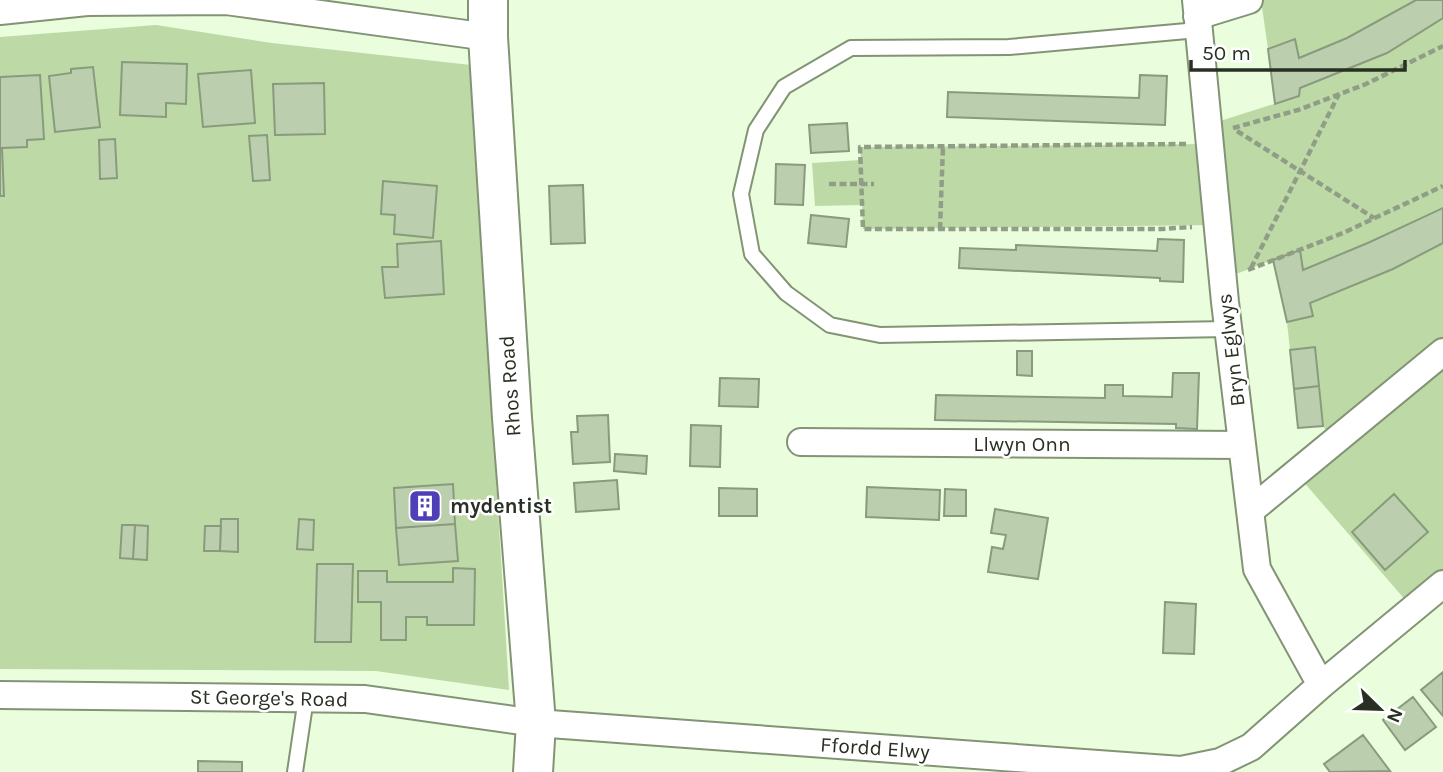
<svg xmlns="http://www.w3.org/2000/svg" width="1443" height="772" font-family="Karla,sans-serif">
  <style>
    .green { fill: #bddaa6 }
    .building { fill: #bbceae; stroke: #899b7c; stroke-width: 2 }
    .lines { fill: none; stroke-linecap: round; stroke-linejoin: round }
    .lane-casing { stroke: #839476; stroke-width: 18 }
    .street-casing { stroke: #839476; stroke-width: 30 }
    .secondary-casing { stroke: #839476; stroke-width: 42 }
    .path { stroke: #919e87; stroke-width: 4.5; stroke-dasharray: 7 3.5; stroke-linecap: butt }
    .lane { stroke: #fff; stroke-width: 14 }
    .street { stroke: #fff; stroke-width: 26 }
    .secondary { stroke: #fff; stroke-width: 38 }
    .labels { text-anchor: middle; stroke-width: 5; stroke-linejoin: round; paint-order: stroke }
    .street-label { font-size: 21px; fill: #283023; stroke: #fff }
    .poi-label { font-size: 21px; font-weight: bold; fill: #283023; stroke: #fff; text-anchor: start }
  </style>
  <rect width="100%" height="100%" fill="#eafddc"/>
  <path class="green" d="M1261,0H1416L1347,38L1299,58L1294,40L1268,49Z
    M1443,18V208L1365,245L1303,270L1299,250L1223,279L1217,225L863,229L862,205L815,206L812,163L861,160L860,147L1209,144L1214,123L1299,96L1300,88L1387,53Z
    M156,25L272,43L471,65L509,690L376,671L0,669V37Z
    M1443,244V584L1413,609L1296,473L1334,442L1323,426L1315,347L1290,350L1287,322L1313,316L1310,303L1393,269Z"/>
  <path class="building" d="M1416,0H1443V18L1387,53L1300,88L1299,96L1275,104L1268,49L1295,39L1299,58L1347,38Z
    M122,62L187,64L186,104L166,103V117L120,115Z
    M93,67L100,127L55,132L49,76L71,73V69Z
    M251,70L255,123L203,127L198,74Z
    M40,75L44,139L27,140V147L2,148L4,196H0V77Z
    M1140,75L1167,76L1165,125L947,117L948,92L1139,98Z
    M324,83L325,134L275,135L273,84Z
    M847,123L849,151L811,153L809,125Z
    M267,135L270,180L253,181L249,136Z
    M115,139L117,178L100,179L99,140Z
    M776,164L805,165L803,205L775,204Z
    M383,181L437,186L433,238L394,234L395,215L381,214Z
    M583,185L585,243L551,244L549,186Z
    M1443,208V243L1393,269L1310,303L1313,316L1287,322L1273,260L1300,250L1303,270L1370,242Z
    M811,215L849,219L846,247L808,243Z
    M1158,239L1184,240L1183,282L1160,281V278L959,268L960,248L1016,250V245L1157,251Z
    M441,241L444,294L385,298L382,267H398L397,244Z
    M1315,347L1319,386L1294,389L1290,350Z
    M1017,351H1032V376L1017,375Z
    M1173,373H1199L1197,429L1176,428V424L935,420L936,395L1105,398V385H1123V396L1172,397Z
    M720,378L759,379L758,407L719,406Z
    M1319,386L1323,426L1298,428L1294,389Z
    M608,415L610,462L573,464L571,432H578L577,416Z
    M691,425L721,426L720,467L690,466Z
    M615,454L647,456L646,474L614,471Z
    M617,480L619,509L576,512L574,483Z
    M453,484L455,524L396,528L394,488Z
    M867,487L940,490L939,520L866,517Z
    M719,488L757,489V516H719Z
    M945,489L966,490V516H944Z
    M1394,494L1428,532L1385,570L1352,532Z
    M995,509L1048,518L1038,579L988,572L992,547L1003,549L1006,535L991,533Z
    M221,519H238V552L220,551Z
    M299,519L314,520L313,550L297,549Z
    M455,524L458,561L399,565L396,528Z
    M122,525H135L133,559L120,558Z
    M135,525L148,526L147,560L133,559Z
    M205,526H221L220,551H204Z
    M317,564H353L351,642H315Z
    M453,568L475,569L474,625H427V617H406V640H381V602H358V571H387V582H453Z
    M1165,602L1196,604L1194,654L1163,653Z
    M1443,672V716L1421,690Z
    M1413,697L1436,727L1405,750L1383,720Z
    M1363,735L1390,771L1330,772L1324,764Z
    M198,761L242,762V772H198Z"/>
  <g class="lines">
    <defs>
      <path id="lane" d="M1198,30L1009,47L851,48L784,87L756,130L741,194L752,254L786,293L830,325L880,335L1228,329
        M295,772L306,698"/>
      <path id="street" d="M1196,0L1225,302L1257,569L1321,685
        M0,11L87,2L226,1L488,37
        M1197,16L1249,0
        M801,442L1242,445
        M1250,511L1443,352
        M0,695L365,699L536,723L1181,770L1220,762L1251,747L1321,685L1443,584"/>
      <path id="secondary" d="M488,0V37L512,418L536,723L533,772"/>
    </defs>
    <use href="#lane" class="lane-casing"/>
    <use href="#street" class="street-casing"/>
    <use href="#secondary" class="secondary-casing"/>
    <path class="path" d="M1233,128L1298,110L1366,84L1443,46
      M1237,131L1374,218
      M1186,144L860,147L863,229H1162L1192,227
      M829,184H874
      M940,229L943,146
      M1251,268L1339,94
      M1248,270L1343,233L1443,186"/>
    <use href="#lane" class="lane"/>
    <use href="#street" class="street"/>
    <use href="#secondary" class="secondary"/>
  </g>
  <defs>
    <symbol id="building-square" viewBox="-11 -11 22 22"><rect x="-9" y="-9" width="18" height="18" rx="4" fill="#4d3fb6" stroke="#fff"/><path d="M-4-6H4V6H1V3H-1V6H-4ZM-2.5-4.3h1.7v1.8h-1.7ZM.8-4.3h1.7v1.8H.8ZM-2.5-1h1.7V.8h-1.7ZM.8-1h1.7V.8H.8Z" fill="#fff"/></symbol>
  </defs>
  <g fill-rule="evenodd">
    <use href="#building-square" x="406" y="487" width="38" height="38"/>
  </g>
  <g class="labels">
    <g class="street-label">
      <text transform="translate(1231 350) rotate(-97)" y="7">Bryn Eglwys</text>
      <text transform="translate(510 386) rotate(-94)" y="7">Rhos Road</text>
      <text x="1022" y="451">Llwyn Onn</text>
      <text transform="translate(269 698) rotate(1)" y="7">St George's Road</text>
      <text transform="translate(875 748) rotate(4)" y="7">Ffordd Elwy</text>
    </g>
    <g class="poi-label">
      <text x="450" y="513">mydentist</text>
    </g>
  </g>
  <g transform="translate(1380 709) rotate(113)" stroke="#ffffff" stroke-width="5" paint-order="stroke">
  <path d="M0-5L12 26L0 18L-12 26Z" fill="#283023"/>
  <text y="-10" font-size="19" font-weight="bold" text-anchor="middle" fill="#283023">N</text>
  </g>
  <path d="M1191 60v10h214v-10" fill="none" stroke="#283023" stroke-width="3.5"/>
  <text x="1202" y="60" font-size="21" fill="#283023" stroke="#ffffff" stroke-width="5" paint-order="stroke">50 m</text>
</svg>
